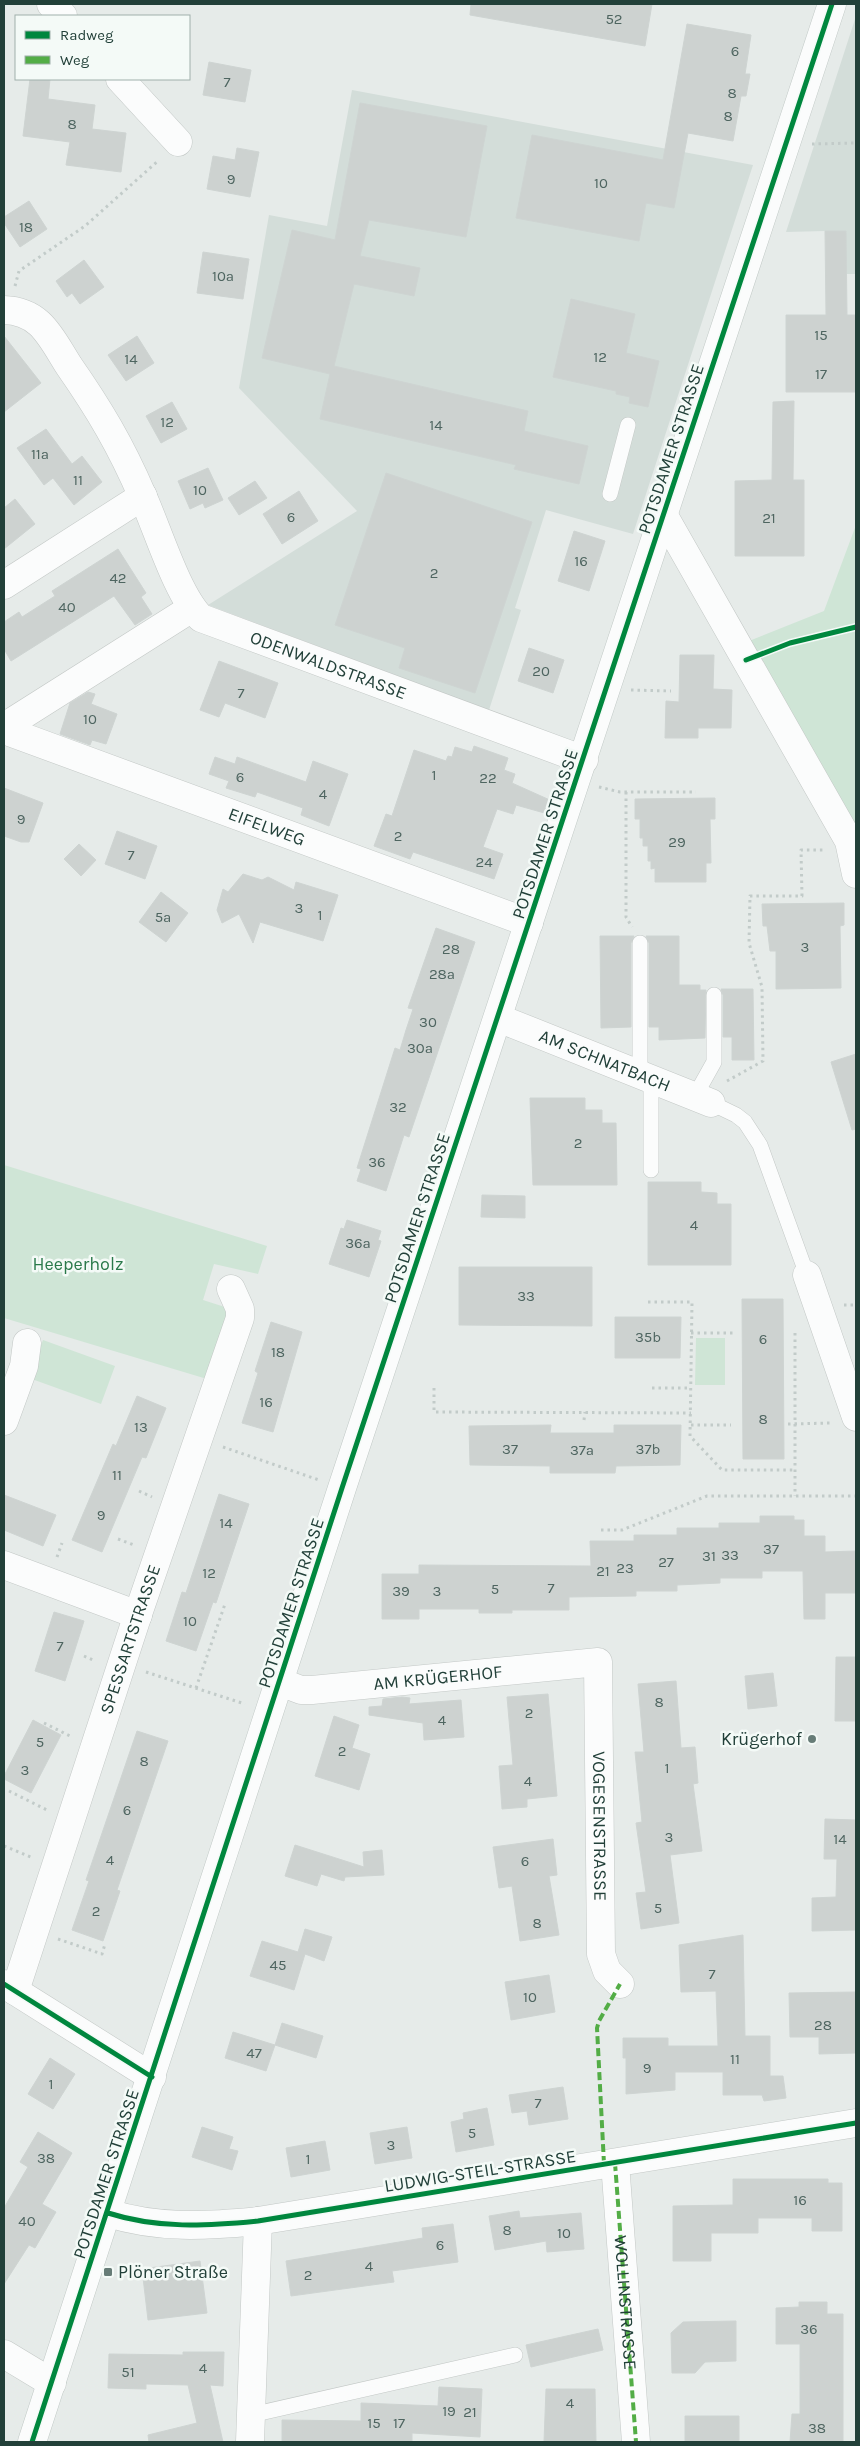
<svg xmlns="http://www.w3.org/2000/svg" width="860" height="2446" font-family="Karla,sans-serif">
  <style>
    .built { fill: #d3ddd9 }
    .green { fill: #cfe5d6 }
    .building { fill: #cdd2d0; stroke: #ced4d2 }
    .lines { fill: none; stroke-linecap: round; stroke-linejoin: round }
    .lane-casing { stroke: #c3c8c6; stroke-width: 16 }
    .street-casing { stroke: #c3c8c6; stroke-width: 29 }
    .secondary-casing { stroke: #c1c9c6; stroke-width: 29 }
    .path { stroke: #c2cbc9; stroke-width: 3; stroke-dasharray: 2.5 4; stroke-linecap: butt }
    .lane { stroke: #fbfcfc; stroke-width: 15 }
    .street { stroke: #fbfcfc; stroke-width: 28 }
    .secondary { stroke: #fbfcfc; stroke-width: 28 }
    .quiet { stroke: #53ad46; stroke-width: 4; stroke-dasharray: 8 4; stroke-linecap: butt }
    .cycleway-casing { stroke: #f4faf7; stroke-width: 8 }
    .cycleway { stroke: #00873e; stroke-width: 5 }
    .poi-dot { fill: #677c77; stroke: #f4faf7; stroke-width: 2 }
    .labels { text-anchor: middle; stroke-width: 5; stroke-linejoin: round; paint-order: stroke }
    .number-label { font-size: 15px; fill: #4e6560 }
    .street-label { font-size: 18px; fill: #224039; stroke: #f4faf7 }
    .park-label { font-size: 18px; fill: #2a794a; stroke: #f4faf7 }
    .poi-label { font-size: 18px; fill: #224039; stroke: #f4faf7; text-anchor: end }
  </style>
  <rect width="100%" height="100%" fill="#e6ebe9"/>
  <path class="built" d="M856,16V274H846L825,231L786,232Z
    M352,90L753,165L633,534L546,510L515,608L521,610L489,710L208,605L357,511L239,388L269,215L327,226Z"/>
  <path class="green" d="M856,525V833L749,641L824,611Z
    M4,1165L267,1246L258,1274L214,1264L203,1300L231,1309L207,1379L4,1318Z
    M696,1338H725V1385H695Z
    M43,1340L115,1366L101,1404L29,1378Z"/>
  <path class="building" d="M471,4H652L645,46L470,15Z
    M687,24L751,35L745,74H750L746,96H741L733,141L688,133L674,208L646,203L639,241L516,218L532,135L663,160Z
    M209,62L251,70L245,102L203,95Z
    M30,79H50L48,99L95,105L92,129L126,133L121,172L66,165L70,142L23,136Z
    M360,103L487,126L466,237L369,220L360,256L420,268L414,296L354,284L334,366L528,411L524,431L588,446L579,484L514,469L516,465L320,419L330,374L262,358L292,230L335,240Z
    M237,148L259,152L250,197L207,189L213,156L235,160Z
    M29,201L47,229L20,247L4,223V217Z
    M825,231H846L847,315H856V392H786V315H826Z
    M203,252L249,259L243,299L197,293Z
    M84,260L104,287L80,304L72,293L67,297L56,281Z
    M571,299L635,314L626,353L659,361L648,407L629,403L630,397L616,394V391L553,377Z
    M4,336L41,383L4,412Z
    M137,336L154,363L126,381L108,355Z
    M794,401L793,480H804V556H735V481L772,480L773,402Z
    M172,402L187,429L161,443L146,416Z
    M46,429L72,464L82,456L102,482L74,505L53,478L44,485L17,448Z
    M208,468L223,500L205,508L203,503L190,509L178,481Z
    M386,473L532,522L475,693L399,668L405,648L335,625Z
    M255,481L267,498L239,515L228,498Z
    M299,491L318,521L282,544L263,514Z
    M15,499L35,524L4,549V508Z
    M574,531L605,541L589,591L558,581Z
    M118,549L146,593L141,597L152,614L135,625L114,596L11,661L4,649V622L19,612L22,617L55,596L52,591Z
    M529,648L564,660L553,693L518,681Z
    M680,655H714L713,689L732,690L731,728H698V738H665L666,701L679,702Z
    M219,661L278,683L265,718L225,703L219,717L200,710Z
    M88,692L95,694L91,704L117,714L106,744L92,740L90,745L60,734L70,703Z
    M474,746L508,758L504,770L515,774L512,783L552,801L548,814L516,805L513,814L497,809L483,847L503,854L494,879L413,852L410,859L374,846L386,814L392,816L414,750L446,761L448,756L452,757L455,747L472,752Z
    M215,757L235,764L237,757L306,782L313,761L348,774L329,826L301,815L303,808L257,792L255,797L226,788L229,781L209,774Z
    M4,788L43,803L29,842H21L4,836Z
    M715,798V819H710L711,863H706V882H655V868L651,869V861H648V846H643V838H640V819H635V799Z
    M117,831L157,846L145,879L105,864Z
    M79,844L96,860L81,876L64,859Z
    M243,874L262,880L268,877L294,890L296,882L338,895L323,941L260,922L253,943L239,914L222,923L217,910L223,889L228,892Z
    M161,892L188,913L166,942L139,922Z
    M844,903V925L840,926L841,988L776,989V951H770L767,926H763L762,904Z
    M436,928L475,942L409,1137L404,1135L386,1191L357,1181L361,1169L357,1168L395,1048L400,1050L406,1030L413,1009L408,1008Z
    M600,936H634L631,943V1027L601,1028Z
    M646,936H679V985H700V990H706L705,1038L659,1040V1027H649V943Z
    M721,989H753L754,1060H732V1037H723V995Z
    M856,1054V1129L852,1130L831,1062Z
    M530,1098H585V1110H602V1123H616L617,1185H533Z
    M648,1182H701V1192L717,1193V1204H731V1265H648Z
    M482,1195L525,1196V1218L481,1217Z
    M347,1220L381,1231L378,1240L381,1241L369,1277L329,1264L341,1228L344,1229Z
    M459,1267H592V1326L459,1325Z
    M742,1299H783L784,1459H743Z
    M615,1317H681L680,1358H615Z
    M271,1322L302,1332L273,1432L242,1423L258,1373L255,1371Z
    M137,1396L166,1408L146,1458L142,1457L102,1552L72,1540L113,1444L116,1446Z
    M551,1425L550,1433H614V1425H681L680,1465L616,1466L615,1473H550V1466L470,1465L469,1426Z
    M219,1494L249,1504L216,1603L213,1602L196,1651L166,1641L182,1592L186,1593Z
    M4,1495L56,1515L43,1546L4,1530Z
    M760,1516H794V1520H804V1536H825V1552L856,1551V1593H825V1619H804L803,1571H762V1578H720V1583L677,1585V1591H636V1596L569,1597V1610H512V1613H479V1609H419V1619H382V1574H419V1565L591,1566L590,1541H634V1535H677V1528H719V1523H760Z
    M54,1612L84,1621L65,1681L35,1671Z
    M836,1657H856V1721H835Z
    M773,1673L777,1706L748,1709L745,1676Z
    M676,1681L681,1748L695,1747L698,1783L693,1784L702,1851L670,1855L679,1923L641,1929L636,1893L646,1892L636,1823L642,1822L635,1752H644L638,1684Z
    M548,1694L557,1796L527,1799V1807L502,1809L499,1766L513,1765L507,1697Z
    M402,1697L410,1698L409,1704L461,1700L464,1737L424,1740L423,1723L369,1715V1707L382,1706L383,1699Z
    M334,1716L359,1725L352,1748L370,1754L359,1790L315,1776Z
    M33,1720L61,1735L31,1793L4,1779V1776Z
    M137,1731L168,1741L117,1890L120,1891L103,1941L72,1930L89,1881L86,1880Z
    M825,1819L856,1820V1930L812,1931V1898L836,1897L837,1859H824Z
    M553,1839L557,1875L549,1876L559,1935L520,1941L512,1886L499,1888L493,1847Z
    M295,1845L364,1867L363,1852L382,1850L384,1875L345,1877L344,1881L321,1874L317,1886L285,1876Z
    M305,1929L332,1937L324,1961L305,1954L294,1990L250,1976L262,1941L298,1952Z
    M743,1935L745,2036H770V2076H783L786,2098L764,2101L762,2095H723V2072H675V2090L626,2094V2058H623V2038H668V2046H718L716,1991L681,1992L679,1945Z
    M549,1975L555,2012L511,2020L505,1982Z
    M856,1992V2053L819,2054V2037H790L789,1993Z
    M282,2023L323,2036L316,2058L275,2045Z
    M233,2032L275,2045L266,2071L225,2058Z
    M50,2058L75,2074L53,2109L28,2094Z
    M563,2087L568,2119L529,2125L527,2111L512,2113L509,2095Z
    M487,2108L494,2145L456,2152L451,2122L464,2119L463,2113Z
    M202,2127L233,2137L229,2149L238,2151L232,2170L192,2157Z
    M407,2127L412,2158L375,2164L370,2133Z
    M38,2132L72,2153L42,2204L56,2212L35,2248L29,2245L4,2284V2208L28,2167L20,2162Z
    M325,2141L330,2170L291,2177L286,2148Z
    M733,2179H828V2183H842V2231H812V2218H758V2233H711V2261H673V2206L733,2205Z
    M519,2211L520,2218L581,2213L584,2249L547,2252L546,2241L495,2250L489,2216Z
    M453,2224L458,2262L392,2271L394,2282L291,2296L286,2261L423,2238L422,2228Z
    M200,2261L207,2313L148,2320L142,2269Z
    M799,2302H827V2314H843V2442H790L792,2414H800V2344H776V2308L799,2307Z
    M736,2321V2361L705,2362L695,2373H672L671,2333L683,2322Z
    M598,2329L603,2350L531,2367L526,2345Z
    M183,2352H224L223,2386L210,2385L223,2442H149L148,2435L197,2423L188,2385L146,2384V2389L108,2388L109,2354L183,2355Z
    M439,2387L482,2389L480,2437L412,2433V2442H282V2420L361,2421V2403L438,2406Z
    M546,2389H595L596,2442H544Z
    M685,2416H739V2442H685Z"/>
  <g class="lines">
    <defs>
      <path id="lane" d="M610,494L628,425
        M640,1074V943
        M695,1096L714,1062V995
        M711,1103L736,1115L745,1122L760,1145L807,1275
        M651,1170V1079
        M251,2415L515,2355"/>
      <g id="street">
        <path d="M51,4L63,16"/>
        <path d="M120,79L178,142"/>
        <path id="s1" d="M4,310C41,311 51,338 69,366C99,409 121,446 142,495C157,527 177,595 201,618L584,760"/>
        <path d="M664,516L849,841L856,874"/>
        <path d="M4,585L143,496"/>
        <path d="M4,727L192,608"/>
        <path id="s2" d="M4,730L529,923"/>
        <path id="s3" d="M498,1018L711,1103"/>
        <path d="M807,1275L856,1417"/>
        <path d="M4,1421L24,1366L27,1343"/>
        <path d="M4,1565L138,1615"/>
        <path id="s4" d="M280,1682L301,1690H312L598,1662L601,1954L607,1971L620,1984"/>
        <path d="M4,1984L152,2077"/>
        <path id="s5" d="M15,1991L139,1611L240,1318V1309L231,1289"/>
        <path id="s6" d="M615,2163L636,2442"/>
        <path d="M108,2213C158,2229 206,2226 258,2221L856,2123"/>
        <path d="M4,2354L52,2383"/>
        <path d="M250,2442L258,2221"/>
      </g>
      <path id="secondary" d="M32,2442L342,1488L832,4"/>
    </defs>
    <use href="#lane" class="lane-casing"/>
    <use href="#street" class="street-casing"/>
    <use href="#secondary" class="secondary-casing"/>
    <path class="path" d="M812,144L856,143
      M15,286L19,271L85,226L159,160
      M631,690L671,691
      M599,787L620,792H696
      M626,792V917L632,927
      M727,1081L763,1061L762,987L749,943L750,896H802L801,850H824
      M648,1302H692L690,1436L722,1470H795
      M844,1305H856
      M691,1333H733
      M795,1333V1496
      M434,1388V1412L691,1413
      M652,1388H691
      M584,1420L585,1412
      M788,1424L832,1423
      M691,1425H731
      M223,1447L319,1480
      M139,1491L152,1497
      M601,1530H622L707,1496H856
      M118,1539L134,1545
      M57,1557L62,1543
      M84,1656L95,1661
      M146,1672L245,1704
      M196,1688L225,1604
      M44,1723L72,1737
      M9,1791L49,1811
      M4,1846L33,1858
      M58,1939L102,1954L105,1944"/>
    <use href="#lane" class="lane"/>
    <use href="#street" class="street"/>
    <use href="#secondary" class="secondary"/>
    <path class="quiet" d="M615,2163L636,2442
      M604,2164L597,2028L599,2021L620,1984"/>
    <defs>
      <path id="cycleway" d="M746,660L790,643L856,627
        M4,1984L152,2077
        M108,2213C158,2229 206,2226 258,2221L856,2123
        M32,2442L342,1488L832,4"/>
    </defs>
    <use href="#cycleway" class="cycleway-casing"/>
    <use href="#cycleway" class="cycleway"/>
  </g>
  <g class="poi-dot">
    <circle cx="812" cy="1739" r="5"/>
    <rect x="103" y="2267" width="10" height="10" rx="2.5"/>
  </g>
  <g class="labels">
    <g class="number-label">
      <text x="614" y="24">52</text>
      <text x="735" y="56">6</text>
      <text x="227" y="87">7</text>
      <text x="732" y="98">8</text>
      <text x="728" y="121">8</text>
      <text x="72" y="129">8</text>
      <text x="231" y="184">9</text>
      <text x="601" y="188">10</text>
      <text x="26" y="232">18</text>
      <text x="223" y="281">10a</text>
      <text x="821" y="340">15</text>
      <text x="600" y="362">12</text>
      <text x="131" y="364">14</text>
      <text x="821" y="379">17</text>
      <text x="167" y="427">12</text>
      <text x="436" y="430">14</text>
      <text x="40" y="459">11a</text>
      <text x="78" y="485">11</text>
      <text x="200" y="495">10</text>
      <text x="291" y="522">6</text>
      <text x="769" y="523">21</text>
      <text x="581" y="566">16</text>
      <text x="434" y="578">2</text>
      <text x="118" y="583">42</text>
      <text x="67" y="612">40</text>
      <text x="541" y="676">20</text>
      <text x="241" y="698">7</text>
      <text x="90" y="724">10</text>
      <text x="434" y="780">1</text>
      <text x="240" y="782">6</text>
      <text x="488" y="783">22</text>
      <text x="323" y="799">4</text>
      <text x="21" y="824">9</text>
      <text x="398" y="841">2</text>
      <text x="677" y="847">29</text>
      <text x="131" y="860">7</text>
      <text x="484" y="867">24</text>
      <text x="299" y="913">3</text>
      <text x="320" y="920">1</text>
      <text x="163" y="922">5a</text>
      <text x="805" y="952">3</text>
      <text x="451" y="954">28</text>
      <text x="442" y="979">28a</text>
      <text x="428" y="1027">30</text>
      <text x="420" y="1053">30a</text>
      <text x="398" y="1112">32</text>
      <text x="578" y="1148">2</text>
      <text x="377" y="1167">36</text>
      <text x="694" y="1230">4</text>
      <text x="358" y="1248">36a</text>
      <text x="526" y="1301">33</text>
      <text x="648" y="1342">35b</text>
      <text x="763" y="1344">6</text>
      <text x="278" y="1357">18</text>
      <text x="266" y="1407">16</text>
      <text x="763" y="1424">8</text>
      <text x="141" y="1432">13</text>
      <text x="510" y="1454">37</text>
      <text x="648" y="1454">37b</text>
      <text x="582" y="1455">37a</text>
      <text x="117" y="1480">11</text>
      <text x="101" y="1520">9</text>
      <text x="226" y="1528">14</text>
      <text x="771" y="1554">37</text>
      <text x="730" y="1560">33</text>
      <text x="709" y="1561">31</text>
      <text x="666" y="1567">27</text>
      <text x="625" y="1573">23</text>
      <text x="603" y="1576">21</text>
      <text x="209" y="1578">12</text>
      <text x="551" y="1593">7</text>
      <text x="495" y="1594">5</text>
      <text x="401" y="1596">39</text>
      <text x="437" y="1596">3</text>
      <text x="190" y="1626">10</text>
      <text x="60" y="1651">7</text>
      <text x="659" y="1707">8</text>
      <text x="529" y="1718">2</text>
      <text x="442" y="1725">4</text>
      <text x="40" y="1747">5</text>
      <text x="342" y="1756">2</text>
      <text x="144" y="1766">8</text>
      <text x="667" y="1773">1</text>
      <text x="25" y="1775">3</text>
      <text x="528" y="1786">4</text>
      <text x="127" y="1815">6</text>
      <text x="669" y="1842">3</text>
      <text x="840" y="1844">14</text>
      <text x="110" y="1865">4</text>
      <text x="525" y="1866">6</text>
      <text x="658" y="1913">5</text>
      <text x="96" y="1916">2</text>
      <text x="537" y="1928">8</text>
      <text x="278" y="1970">45</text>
      <text x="712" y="1979">7</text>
      <text x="530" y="2002">10</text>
      <text x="823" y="2030">28</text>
      <text x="254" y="2058">47</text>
      <text x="735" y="2064">11</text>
      <text x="647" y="2073">9</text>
      <text x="51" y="2089">1</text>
      <text x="538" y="2108">7</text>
      <text x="472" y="2138">5</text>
      <text x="391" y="2150">3</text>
      <text x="46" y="2163">38</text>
      <text x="308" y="2164">1</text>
      <text x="800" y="2205">16</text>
      <text x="27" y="2226">40</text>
      <text x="507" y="2235">8</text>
      <text x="564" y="2238">10</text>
      <text x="440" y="2250">6</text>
      <text x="369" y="2271">4</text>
      <text x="308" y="2280">2</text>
      <text x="809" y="2334">36</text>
      <text x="203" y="2373">4</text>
      <text x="128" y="2377">51</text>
      <text x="570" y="2408">4</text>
      <text x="449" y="2416">19</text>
      <text x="470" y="2417">21</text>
      <text x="374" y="2428">15</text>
      <text x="399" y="2428">17</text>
      <text x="817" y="2433">38</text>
    </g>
    <g class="street-label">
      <text transform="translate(671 449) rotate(-72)" y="6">POTSDAMER STRASSE</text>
      <text dy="6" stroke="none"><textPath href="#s1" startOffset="512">ODENWALDSTRASSE</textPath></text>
      <text dy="6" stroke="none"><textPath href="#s2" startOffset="280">EIFELWEG</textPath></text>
      <text transform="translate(545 834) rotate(-72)" y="6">POTSDAMER STRASSE</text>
      <text dy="6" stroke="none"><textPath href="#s3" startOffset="115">AM SCHNATBACH</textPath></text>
      <text transform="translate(417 1218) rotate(-72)" y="6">POTSDAMER STRASSE</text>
      <text transform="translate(291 1603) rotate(-72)" y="6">POTSDAMER STRASSE</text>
      <text dy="6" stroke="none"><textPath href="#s5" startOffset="370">SPESSARTSTRASSE</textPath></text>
      <text dy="6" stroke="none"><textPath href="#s4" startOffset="160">AM KRÜGERHOF</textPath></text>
      <text dy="6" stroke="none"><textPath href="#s4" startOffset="485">VOGESENSTRASSE</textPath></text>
      <text transform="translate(480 2171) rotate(-9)" y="6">LUDWIG-STEIL-STRASSE</text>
      <text transform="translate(106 2174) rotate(-72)" y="6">POTSDAMER STRASSE</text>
      <text dy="6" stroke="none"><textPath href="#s6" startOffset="140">WOLLINSTRASSE</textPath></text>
    </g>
    <g class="park-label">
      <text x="78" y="1270">Heeperholz</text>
    </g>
    <g class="poi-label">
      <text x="802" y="1745">Krügerhof</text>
      <text x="118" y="2278" text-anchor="start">Plöner Straße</text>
    </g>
  </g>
  <rect width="860" height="2446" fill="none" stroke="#224039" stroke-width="10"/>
  <rect x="15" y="15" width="175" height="65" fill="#f4faf7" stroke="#a0b0ab"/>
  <rect x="25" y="31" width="25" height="8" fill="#00873e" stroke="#a0b0ab"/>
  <text x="60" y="40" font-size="15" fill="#224039">Radweg</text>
  <rect x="25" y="56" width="25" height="8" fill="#53ad46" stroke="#a0b0ab"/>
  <text x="60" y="65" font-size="15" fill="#224039">Weg</text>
</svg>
